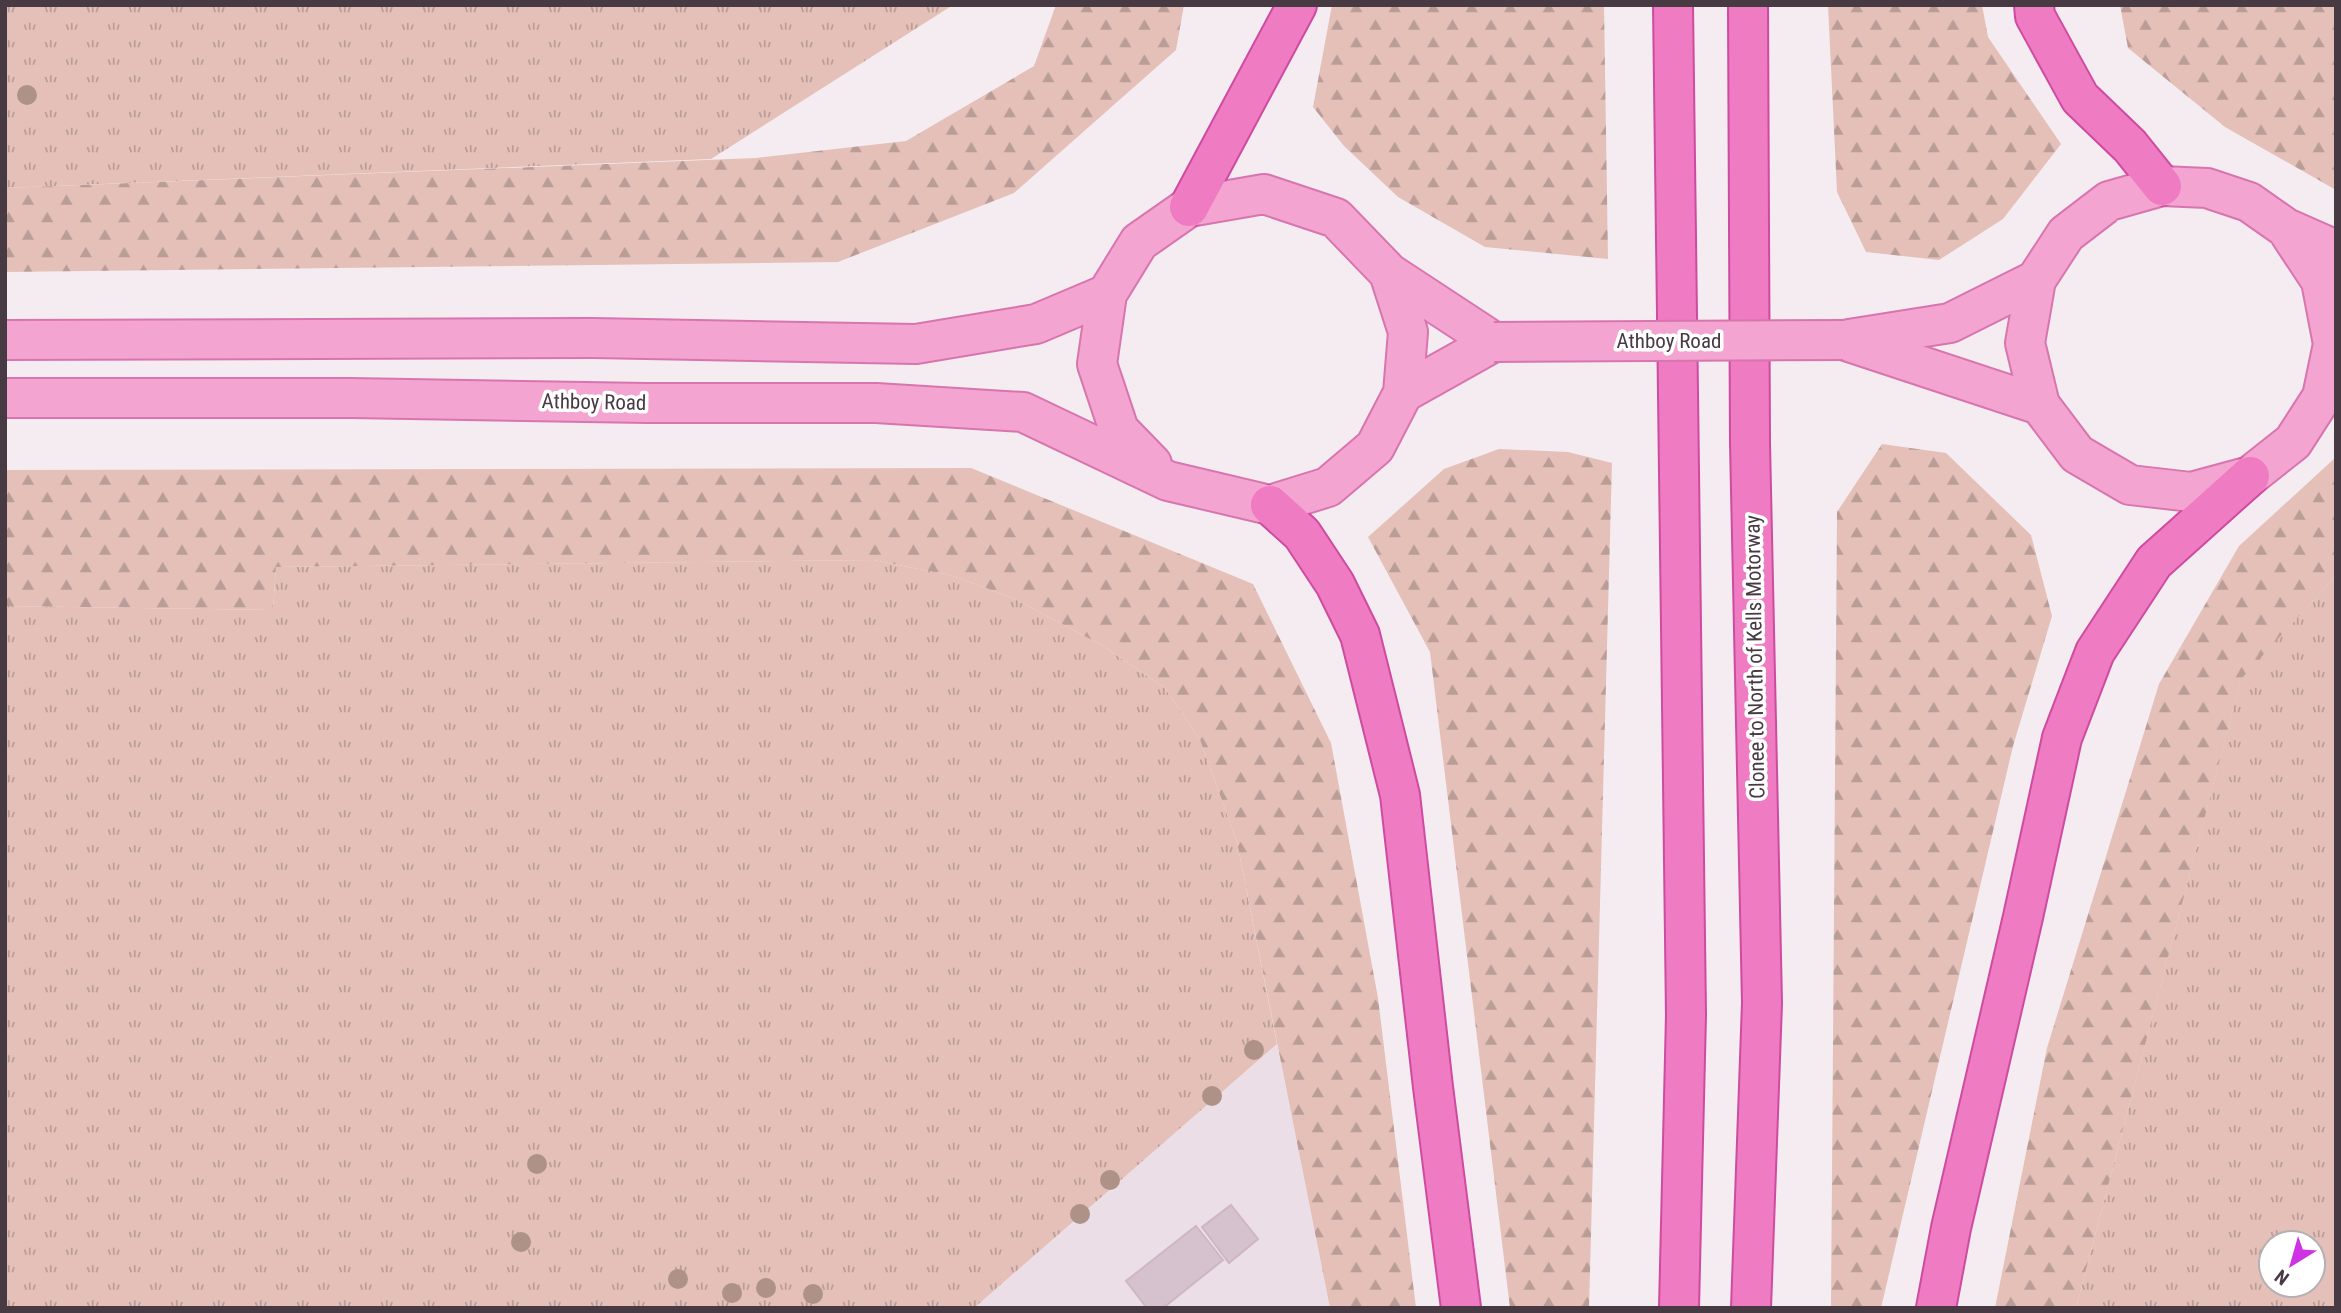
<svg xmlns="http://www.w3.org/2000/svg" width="2341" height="1313" font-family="'Roboto Condensed',sans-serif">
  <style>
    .residential { fill: #ebdee6 }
    .grass { fill: url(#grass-tufts); fill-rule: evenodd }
    .forest { fill: url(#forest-firs) }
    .building { fill: #d5c2ce; stroke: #cfb6c6; stroke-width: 2 }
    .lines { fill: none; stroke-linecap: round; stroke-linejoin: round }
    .primary-casing { stroke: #d875ae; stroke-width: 42 }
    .highway-casing { stroke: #ce4ba0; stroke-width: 42 }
    .primary { stroke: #f4a4d1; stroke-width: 38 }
    .highway { stroke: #ef7bc2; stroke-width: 38 }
    .primary-bridge-casing { stroke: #d875ae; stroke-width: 42; stroke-linecap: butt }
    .primary-bridge { stroke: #f4a4d1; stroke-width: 38 }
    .tree { fill: #ae9288 }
    .labels { text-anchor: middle; stroke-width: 7; stroke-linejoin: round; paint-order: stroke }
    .street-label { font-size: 21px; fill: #483a43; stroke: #fff }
  </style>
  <defs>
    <pattern id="grass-tufts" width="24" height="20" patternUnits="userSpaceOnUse" patternTransform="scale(1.75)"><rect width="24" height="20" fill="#e4c0b9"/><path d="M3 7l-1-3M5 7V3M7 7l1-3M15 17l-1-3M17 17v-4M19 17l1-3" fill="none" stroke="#bb9d98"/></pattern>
    <pattern id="forest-firs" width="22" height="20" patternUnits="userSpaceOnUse" patternTransform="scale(1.75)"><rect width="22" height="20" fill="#e4c0b9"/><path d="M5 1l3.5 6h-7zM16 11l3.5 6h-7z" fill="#bb9d98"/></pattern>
  </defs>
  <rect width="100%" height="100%" fill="#f4ecf0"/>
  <path class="residential" d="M1277,1044L1330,1308H974Z"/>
  <path class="grass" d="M5,5H953L711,159L5,188Z
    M873,560L950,575L1013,598L1103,646L1165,688L1200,740L1237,842L1277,1044L974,1308H5V606L273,610L276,567Z
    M2336,576V1308H2076L2241,678ZM2271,1243H2313V1285H2271Z"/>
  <path class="forest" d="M1056,5H1184L1176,50L1014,193L838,262L5,272V188L756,158L906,141L1034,66Z
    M1332,5H1604L1608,259L1485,247L1398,197L1344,146L1313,107Z
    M1828,5H1982L1988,37L2061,144L2003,219L1939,260L1866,252L1837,192Z
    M2120,5H2336V190L2225,127L2128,48Z
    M1882,444L1946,453L2031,535L2052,616L2013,746L1881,1308H1831L1837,512Z
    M1499,449L1568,452L1612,463L1589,1308H1510L1430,652L1368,537L1444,469Z
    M2336,457V576L2241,679L2076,1308H1995L2047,1048L2159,684L2239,546Z
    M971,468L1253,584L1331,743L1378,998L1416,1308H1330L1237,842L1200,740L1165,688L1103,646L1013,598L950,575L873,560L276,567L273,610L5,606V470Z"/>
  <path class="building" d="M1231,1205L1258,1239L1229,1263L1202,1227Z
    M1196,1226L1223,1260L1163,1308H1147L1126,1281Z"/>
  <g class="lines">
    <defs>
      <path id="primary" d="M2286,228L2321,281L2333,344L2322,397L2293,442L2250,476L2191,492L2130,485L2077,454L2040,405L2025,343L2036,280L2066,234L2109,201L2162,186L2207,188L2249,202L2286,228L2336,250
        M1849,339L1950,323L2036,280
        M5,340L593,338L916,344L1036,324L1107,294
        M1843,340L2040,405
        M5,398H351L647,403H876L1023,412L1168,481L1270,505L1328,487L1375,447L1403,393L1408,332L1389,273
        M1152,464L1119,430L1097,364L1107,294L1139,242L1189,207L1264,194L1336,218L1389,273L1494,342L1403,393"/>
      <path id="highway" d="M1673,5L1686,1015L1679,1308
        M1748,5L1750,443L1762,1003L1751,1308
        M2034,5L2035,16L2080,98L2130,146L2162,186
        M1189,207L1297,5
        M1270,505L1302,534L1335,584L1360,635L1400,795L1433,1087L1461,1308
        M1936,1308L1951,1228L2023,917L2062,738L2095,652L2154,562L2250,476"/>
    </defs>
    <use href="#primary" class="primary-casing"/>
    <use href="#highway" class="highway-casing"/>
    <use href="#primary" class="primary"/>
    <use href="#highway" class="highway"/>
    <defs>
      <path id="primary-bridge" d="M1494,342L1843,340"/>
    </defs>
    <use href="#primary-bridge" class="primary-bridge-casing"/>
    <use href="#primary-bridge" class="primary-bridge"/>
  </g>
  <g class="tree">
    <circle cx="27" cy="95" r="10"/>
    <circle cx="1254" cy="1050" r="10"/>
    <circle cx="1212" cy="1096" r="10"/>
    <circle cx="537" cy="1164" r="10"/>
    <circle cx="1110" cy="1180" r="10"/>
    <circle cx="1080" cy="1214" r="10"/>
    <circle cx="521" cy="1242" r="10"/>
    <circle cx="678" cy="1279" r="10"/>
    <circle cx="766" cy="1288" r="10"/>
    <circle cx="732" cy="1293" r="10"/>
    <circle cx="813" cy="1294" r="10"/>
  </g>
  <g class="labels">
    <g class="street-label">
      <text x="1669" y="348">Athboy Road</text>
      <text transform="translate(594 402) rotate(1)" y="7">Athboy Road</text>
      <text transform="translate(1755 657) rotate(-91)" y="7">Clonee to North of Kells Motorway</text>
    </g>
  </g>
  <rect width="2341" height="1313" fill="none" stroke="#483a43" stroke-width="14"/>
  <g transform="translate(2292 1264) rotate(217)"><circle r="33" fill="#ffffff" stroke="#b6b0b4" stroke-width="2"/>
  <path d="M0-5L12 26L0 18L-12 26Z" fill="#ce32e4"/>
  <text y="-10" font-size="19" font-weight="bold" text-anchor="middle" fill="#483a43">N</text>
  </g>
</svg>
